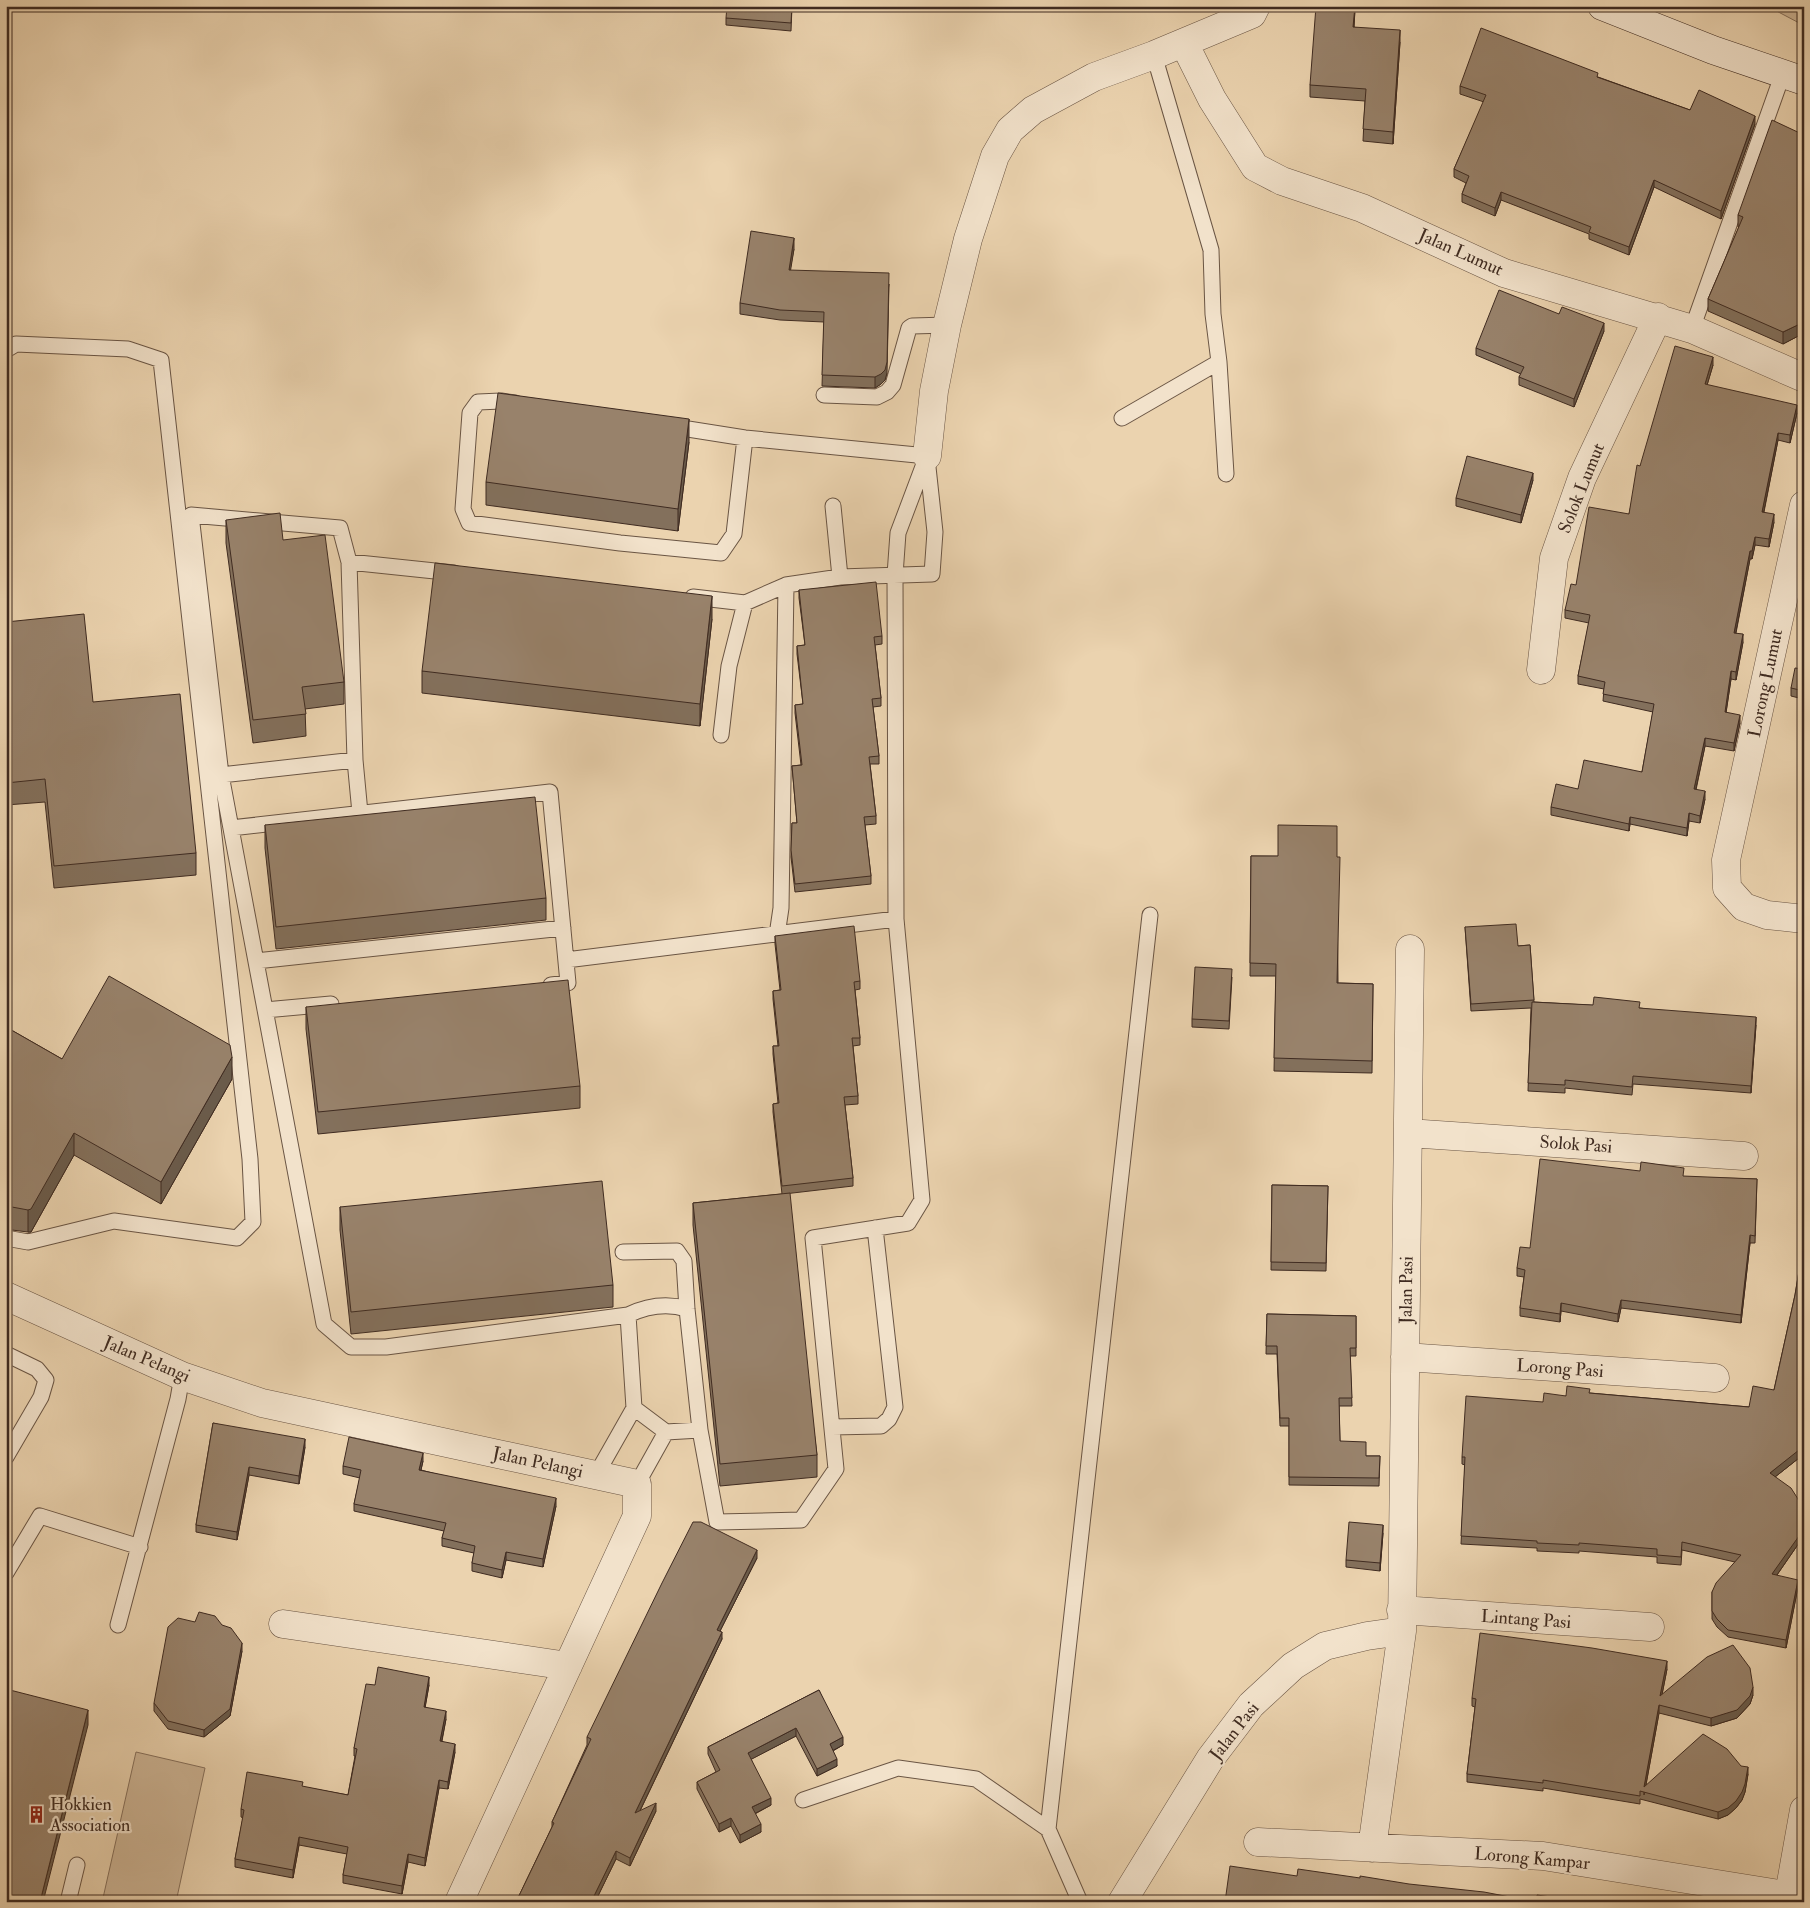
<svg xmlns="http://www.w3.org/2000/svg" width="1810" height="1908" font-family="'IM FELL Double Pica',serif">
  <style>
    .green { fill: #ceb697; stroke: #86705c }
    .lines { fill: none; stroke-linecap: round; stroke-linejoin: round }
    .lane-casing { stroke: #6a5544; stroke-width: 17 }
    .street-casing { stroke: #6a5544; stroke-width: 29 }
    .secondary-casing { stroke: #3f2b21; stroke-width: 29 }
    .lane { stroke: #f2e2cb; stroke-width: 15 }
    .street { stroke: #f2e2cb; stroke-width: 28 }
    .secondary { stroke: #f2e2cb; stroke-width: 28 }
    .wall { fill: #83705c; stroke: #3f2b21 }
    .shaded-wall { fill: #6a5b4b; stroke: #3f2b21 }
    .building { fill: #98826b; stroke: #3f2b21 }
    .labels { text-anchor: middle; stroke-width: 4.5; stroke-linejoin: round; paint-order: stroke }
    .street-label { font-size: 18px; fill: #3f2b21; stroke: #f2e2cb }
    .poi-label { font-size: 18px; fill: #3f2b21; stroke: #f2e2cb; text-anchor: start }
  </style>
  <rect width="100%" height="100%" fill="#ebd3af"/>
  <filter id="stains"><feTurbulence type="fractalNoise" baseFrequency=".004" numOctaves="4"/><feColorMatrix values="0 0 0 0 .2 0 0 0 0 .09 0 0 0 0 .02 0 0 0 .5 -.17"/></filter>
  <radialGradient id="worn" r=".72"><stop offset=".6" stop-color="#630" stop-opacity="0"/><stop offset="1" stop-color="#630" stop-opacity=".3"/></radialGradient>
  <path class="green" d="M1767,6H1804L1803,25Z
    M136,1752L205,1768L176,1902H119L103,1898Z"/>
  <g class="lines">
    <defs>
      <path id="lane" d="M1154,55L1211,250L1213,314L1219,362L1226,474
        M1692,329L1783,73
        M6,350L16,344L128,349L161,360L250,1159L253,1222L237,1238L114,1221L28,1242L6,1238
        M824,395L877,397L887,392L893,385L909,328L912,326L947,325
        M515,403L501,401L478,402L470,413L463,509L469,523L620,543L721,553L734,534L745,438
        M1122,418L1219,362
        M669,426L745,438L927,456
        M833,506L840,577
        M349,562L454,573
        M693,597L745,603L786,585L840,577L932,574L935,532L927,458
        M721,735L729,666L745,603
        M221,775L355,760
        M360,813L355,760L349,562L340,528L191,515L221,775L324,1324L351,1347H386L628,1315L634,1408L596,1475
        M231,828L550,792L568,983L551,985
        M777,935L781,908L786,585
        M566,960L896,919
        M256,961L563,928
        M265,1010L331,1004
        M623,1252L677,1251L684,1261L687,1309L700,1430
        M628,1315C647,1306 667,1303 687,1309
        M6,1354L37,1369L46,1380L41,1397L6,1457
        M634,1408L666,1432L700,1430L717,1522L801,1520L836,1469L813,1238L908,1223L922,1200L896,919L895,575L898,533L927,456
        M832,1427L881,1426L889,1419L895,1407L875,1228
        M637,1484L666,1432
        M6,1573L40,1516L140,1547
        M118,1625L178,1399L182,1376
        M803,1800L898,1768L976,1779L1048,1829
        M68,1902L77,1865
        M1080,1902L1048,1829L1150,915"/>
      <path id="street" d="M1184,43L1212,99L1255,167L1282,181L1362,208L1504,273L1692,329L1804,378
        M927,456L934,391L947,325L968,239L995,156L1010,130L1033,110L1094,77L1154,55L1252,14L1256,6
        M1804,505L1726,860L1727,888L1744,907L1767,915L1804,919
        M1541,670L1554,558L1582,478L1658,317
        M1408,1133L1744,1156
        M6,1296L182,1376L262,1403L637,1484V1516L459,1902
        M1405,1357L1715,1378
        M1401,1610L1650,1627
        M283,1624L568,1666
        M1258,1842L1543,1856L1804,1898
        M1372,1848L1402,1631L1410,949
        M1789,1894L1804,1810
        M1122,1902L1210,1759L1251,1705L1293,1666L1325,1646L1367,1636L1402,1631"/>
      <path id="secondary" d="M1602,6L1713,50L1804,81"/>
    </defs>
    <use href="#lane" class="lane-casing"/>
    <use href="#street" class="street-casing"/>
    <use href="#secondary" class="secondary-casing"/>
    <use href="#lane" class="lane"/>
    <use href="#street" class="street"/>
    <use href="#secondary" class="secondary"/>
  </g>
  <path class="wall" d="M792,6L791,31L726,25V18Z
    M1355,6L1354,27L1400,42L1393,144L1363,141L1365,101L1310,97V85Z
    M1598,77L1690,110L1755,124L1721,219L1654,187L1629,255L1589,239V234L1501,200L1495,216L1462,202V194L1466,183L1454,177V169L1484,102L1460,94V86Z
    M1804,135V333L1783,344L1708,311V299L1739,227H1738V215Z
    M794,249L790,270L887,373L885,380L881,384L875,388L822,386L824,322L780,320L740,314V303Z
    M1559,314L1604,331L1574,407L1519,385V377L1521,374L1476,355V348Z
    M1713,365L1707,385L1797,413L1790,443L1778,440L1764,512L1774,522L1769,547L1755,545L1752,559H1750L1736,633L1743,642L1736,680L1731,679L1726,712L1740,723L1734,751L1705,746L1696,790L1705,799L1700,823L1689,821L1687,836L1630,824L1629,831L1551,815V807L1578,789L1642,772L1653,712L1603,701L1604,689L1578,684V676L1589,623L1565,618V610L1576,585L1629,514L1640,466Z
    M689,442L678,531L486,505V482Z
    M1533,480L1521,523L1456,506V498Z
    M226,520L344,682V704L305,709L306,736L253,743L226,543Z
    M799,590L882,636V644L875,645L881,698V706L873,707L879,756V764H870L876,816V824L865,825L871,876V884L795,892L791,857L792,823H797L792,766L801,765L795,713V705L803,704L797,654V646L805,645L799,598Z
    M712,619L700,726L422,693V671Z
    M6,622L93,702L196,853V875L54,888L45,802L6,805Z
    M1804,669V706H1803V699L1791,696V688Z
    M265,825L546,898V920L276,949L265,848Z
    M1251,856L1337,857L1338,983L1373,984L1372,1073L1274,1071L1276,976H1250Z
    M1465,927L1518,946L1530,945L1534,1002L1640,1008L1756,1025L1751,1093L1633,1084L1632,1095L1565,1088V1093L1528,1091L1531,1008L1471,1011Z
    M775,936L860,981V989L855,990L860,1038V1045L853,1046L858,1096V1104L845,1105L853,1178V1186L784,1194L817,1455V1477L720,1486L693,1225V1203L782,1194L773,1112V1104L778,1103L773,1054V1046H778L773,999V991L780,990L775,944Z
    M1232,977L1229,1029L1192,1027V1019Z
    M306,1007L580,1086V1108L318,1134L306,1029Z
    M6,1027L62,1059L232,1079L161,1204L74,1155L31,1232H28L12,1230L6,1226Z
    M1684,1177L1757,1179L1755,1243H1750L1741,1323L1621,1308L1618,1322L1561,1311L1560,1322L1520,1316V1308L1524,1277L1517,1276V1268L1530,1248Z
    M1272,1185L1328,1186L1326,1271L1271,1270Z
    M340,1207L613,1285V1307L351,1334L340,1230Z
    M1804,1241V1451L1799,1458L1775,1477L1802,1532L1799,1543L1777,1575L1798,1587L1786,1648L1728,1637L1717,1627L1712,1619V1592L1735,1562L1682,1550L1681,1565L1657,1563V1557L1579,1551V1553L1537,1551V1548L1461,1544L1465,1465L1462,1464V1457L1543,1402L1566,1396L1590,1393L1749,1407L1774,1390L1795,1295Z
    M1267,1314L1356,1316V1356H1350L1352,1406H1339L1340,1441L1366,1456H1380L1379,1486L1289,1485V1426H1280L1277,1354H1266Z
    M213,1423L305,1447L299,1484L249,1475L237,1540L196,1532V1525Z
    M423,1461L421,1470L556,1506L543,1567L506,1560L502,1578L472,1571V1563L474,1553L442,1546V1538L444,1531L354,1511V1504L360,1478L343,1474V1466Z
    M1383,1533L1380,1571L1346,1567V1560Z
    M757,1558L720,1631L722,1639L640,1811H656L630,1866L616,1859L596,1900L516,1902L552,1827V1822L587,1745V1737Z
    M242,1651L230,1716L204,1737L168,1729L154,1711V1703Z
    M1667,1669L1662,1695H1753L1750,1704L1737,1718L1711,1726L1659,1713L1646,1785L1748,1774L1745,1792L1742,1800L1736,1808L1728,1815L1718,1819L1640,1799V1804L1543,1788V1791L1467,1782V1774L1475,1707L1472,1706V1698Z
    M375,1685H429L425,1707L446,1719L442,1741L455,1752L448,1789L439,1788L425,1866L408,1862L402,1894L343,1883V1875L347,1854L299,1845L293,1878L235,1867V1859L243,1818L241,1817V1809L303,1787L348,1795L355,1756H354V1748Z
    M819,1690L843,1745L833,1751L837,1766L817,1776L796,1736L751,1759L771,1805L755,1814L761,1832L740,1843L731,1826L719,1832L697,1789V1782L716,1772L708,1754V1747Z"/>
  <path class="shaded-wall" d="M1355,6V11L1353,39V27Z
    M1400,30V42L1393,144V132Z
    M1755,116V124L1721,219V211Z
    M1654,180V187L1629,255V247Z
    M1501,192V200L1495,216V208Z
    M794,238V249L789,280V270Z
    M889,284L887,373L885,380L881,384L875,388V377Z
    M1804,322V333L1783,344V332Z
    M1604,323V331L1574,407V399Z
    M1713,357V365L1705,392V384Z
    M1797,405V413L1790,443V435Z
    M689,419V442L678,531V509Z
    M1778,433V440L1762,520V512Z
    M1533,473V480L1521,523V515Z
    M1774,514V522L1769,547V539Z
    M1755,537V545L1752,559V551Z
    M1750,551V559L1734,641V633Z
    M712,596V619L700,726V704Z
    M1743,634V642L1736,680V672Z
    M1731,671V679L1725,720V712Z
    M1740,715V723L1734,751V743Z
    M1705,738V746L1694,797V789Z
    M1705,791V799L1700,823V816Z
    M1689,813V821L1687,836V828Z
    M1630,817V824L1629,831V824Z
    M1756,1017V1025L1751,1093V1086Z
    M232,1057V1079L161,1204V1182Z
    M74,1133V1155L31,1232H28V1210Z
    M1750,1235V1243L1741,1323V1315Z
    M1621,1300V1308L1618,1322V1314Z
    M1561,1303V1311L1560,1322V1314Z
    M305,1439V1447L299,1484V1476Z
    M1804,1444V1451L1799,1458L1770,1481V1473Z
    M423,1453V1461L419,1478V1470Z
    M249,1467V1475L237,1540V1532Z
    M556,1498V1506L543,1567V1559Z
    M1802,1511V1532L1799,1543L1772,1582V1574Z
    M1383,1525V1533L1380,1571V1563Z
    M757,1550V1558L717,1637V1630Z
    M506,1552V1560L502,1578V1570Z
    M1798,1580V1587L1786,1648V1640Z
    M722,1632V1639L635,1821V1813Z
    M242,1643V1651L230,1716L204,1737V1730Z
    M1667,1661V1669L1660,1704V1696Z
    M429,1677V1685L424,1714V1707Z
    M1753,1687V1695L1750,1704L1737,1718L1711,1726V1718Z
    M1659,1705V1713L1644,1795V1787Z
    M88,1710V1725L43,1902H40Z
    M446,1711V1719L440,1749V1741Z
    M796,1728V1736L748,1761V1753Z
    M843,1737V1745L830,1752V1744Z
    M455,1744V1752L448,1789V1782Z
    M837,1759V1766L817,1776V1769Z
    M1748,1767V1774L1745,1792L1742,1800L1736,1808L1728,1815L1718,1819V1812Z
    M439,1780V1788L425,1866V1858Z
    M771,1798V1805L752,1815V1807Z
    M656,1803V1811L630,1866V1858Z
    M731,1818V1826L719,1832V1824Z
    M761,1824V1832L740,1843V1835Z
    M299,1837V1845L293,1878V1870Z
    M616,1851V1859L595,1902L593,1898Z
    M408,1854V1862L402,1894V1886Z"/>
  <path class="building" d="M727,6H792L791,23L726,18Z
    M1316,6H1355L1353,27L1400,30L1393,132L1363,129L1366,89L1310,85Z
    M1481,28L1598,73L1597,77L1690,110L1699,90L1755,116L1721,211L1654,180L1629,247L1589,232L1591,227L1501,192L1495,208L1462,194L1469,176L1454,169L1486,95L1460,86Z
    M1772,120L1804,135V322L1783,332L1708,299L1743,217L1738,215Z
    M751,231L794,238L789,270L889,273L887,362L885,370L881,374L875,377L822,375L824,312L780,310L740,303Z
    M1499,290L1559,314L1562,307L1604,323L1574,399L1519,377L1524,367L1476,348Z
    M1675,346L1713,357L1705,384L1797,405L1790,435L1778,433L1762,512L1774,514L1769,539L1755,537L1752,551H1750L1734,633L1743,634L1736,672L1731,671L1725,712L1740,715L1734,743L1705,738L1694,789L1705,791L1700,816L1689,813L1687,828L1630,817L1629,824L1551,807L1556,784L1578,789L1584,760L1642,772L1654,704L1603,694L1605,682L1578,676L1590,615L1565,610L1571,584L1576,585L1589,507L1629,514L1637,465L1640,466Z
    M498,393L689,419L678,509L486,482Z
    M1467,456L1533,473L1521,515L1456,498Z
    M280,513L283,540L325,535L344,682L302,687L306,714L253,720L226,520Z
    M435,563L712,596L700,704L422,671Z
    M876,582L882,636L874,637L881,698L872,699L879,756L869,757L876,816L864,817L871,876L795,884L791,850L792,823H797L792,766L802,765L795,705L803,704L797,646L805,645L799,590Z
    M84,614L93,702L180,694L196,853L54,866L45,779L6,783V622Z
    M1795,668L1804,669V691L1791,688Z
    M535,797L546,898L276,927L265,825Z
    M1278,825L1337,826V857H1340L1337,983L1373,984L1372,1061L1274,1058L1276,964L1250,963L1251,856H1278Z
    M1516,924L1518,946L1530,945L1534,1000L1471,1004L1465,927Z
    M854,926L860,981L854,982L860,1038H852L858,1096L844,1097L853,1178L782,1186L773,1104L779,1103L773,1046H779L773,991L781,990L775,936Z
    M1195,967L1232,969L1229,1021L1192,1019Z
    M109,976L230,1045L232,1057L161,1182L74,1133L31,1209L28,1210L12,1207L6,1204V1027L62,1059Z
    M568,980L580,1086L318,1112L306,1007Z
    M1594,997L1640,1002L1639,1008L1756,1017L1751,1086L1633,1076L1632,1087L1565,1080V1085L1528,1083L1532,1002L1593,1005Z
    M1540,1159L1640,1171L1641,1162L1684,1168L1683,1176L1757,1179L1755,1236L1750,1235L1741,1315L1621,1300L1618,1314L1561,1303L1560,1314L1520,1308L1525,1270L1517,1268L1520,1247L1530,1248Z
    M602,1181L613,1285L351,1312L340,1207Z
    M1272,1185L1328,1186L1326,1263L1271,1262Z
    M790,1193L817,1455L720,1464L693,1203Z
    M1804,1241V1444L1799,1450L1770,1473L1791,1488L1798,1499L1802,1511V1524L1799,1536L1772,1574L1798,1580L1786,1640L1728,1630L1717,1619L1712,1611V1592L1716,1583L1741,1555L1682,1542L1681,1557L1657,1555V1549L1579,1543V1545L1537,1543V1541L1461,1536L1465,1457H1462L1466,1396L1543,1402L1544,1393L1566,1396L1567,1386L1590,1389L1589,1393L1749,1407L1753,1386L1774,1390L1795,1295Z
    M1267,1314L1356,1316V1348H1350L1352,1398H1339L1340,1441L1366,1442V1456H1380L1379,1478L1289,1477V1418H1280L1277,1346H1266Z
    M213,1423L305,1439L299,1476L249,1467L237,1532L196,1525Z
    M349,1437L423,1453L419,1470L556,1498L543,1559L506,1552L502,1570L472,1563L475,1546L442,1538L446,1523L354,1504L361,1470L343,1466Z
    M693,1522H701L757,1550L717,1630L722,1632L635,1813L656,1803L630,1858L616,1851L593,1898L600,1902H516L554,1823L552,1822L591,1739L587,1737L662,1583Z
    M1349,1522L1383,1525L1380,1563L1346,1560Z
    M199,1612L215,1616L222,1625L231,1628L242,1643L230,1709L204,1730L168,1721L154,1703L168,1627L178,1618L195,1622Z
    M1480,1633L1592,1648L1667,1661L1660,1696L1707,1657L1733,1645L1750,1668L1753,1687L1750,1696L1737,1710L1711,1718L1659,1705L1644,1787L1703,1734L1727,1749L1741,1766L1748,1767L1745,1784L1742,1792L1736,1801L1728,1808L1718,1812L1640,1791V1796L1543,1780V1783L1467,1774L1476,1699L1472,1698Z
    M378,1667L429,1677L424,1707L446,1711L440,1741L455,1744L448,1782L439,1780L425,1858L408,1854L402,1886L343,1875L348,1847L299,1837L293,1870L235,1859L244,1810L241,1809L247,1772L303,1782L302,1786L348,1795L357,1749L354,1748L366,1684L375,1685Z
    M6,1689L88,1710L40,1902H6Z
    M819,1690L843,1737L830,1744L837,1759L817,1769L796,1728L748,1753L771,1798L752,1807L761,1824L740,1835L731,1818L719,1824L697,1782L720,1770L708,1747Z
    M1230,1866L1297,1876L1298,1869L1360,1878V1876L1409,1884L1484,1892L1536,1902H1225Z
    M1537,1895L1572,1900V1902H1537Z"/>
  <defs>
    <symbol id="building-bare" viewBox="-9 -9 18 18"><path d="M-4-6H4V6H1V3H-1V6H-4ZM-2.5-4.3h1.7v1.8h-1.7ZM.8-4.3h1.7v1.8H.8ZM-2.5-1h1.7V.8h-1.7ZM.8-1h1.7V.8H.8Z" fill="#8f2418" stroke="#f2e2cb" stroke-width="2.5" paint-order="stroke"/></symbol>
  </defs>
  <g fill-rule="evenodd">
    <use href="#building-bare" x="24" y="1802" width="25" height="25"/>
  </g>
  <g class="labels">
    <g class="street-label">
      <text transform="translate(1461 252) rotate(24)" y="6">Jalan Lumut</text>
      <text transform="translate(1581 488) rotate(-68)" y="6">Solok Lumut</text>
      <text transform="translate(1765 683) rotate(-78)" y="6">Lorong Lumut</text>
      <text transform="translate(1576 1144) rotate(4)" y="6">Solok Pasi</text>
      <text transform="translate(1406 1290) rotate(-89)" y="6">Jalan Pasi</text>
      <text transform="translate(147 1359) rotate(23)" y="6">Jalan Pelangi</text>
      <text transform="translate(1560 1368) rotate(4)" y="6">Lorong Pasi</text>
      <text transform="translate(538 1462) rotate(12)" y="6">Jalan Pelangi</text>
      <text transform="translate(1526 1619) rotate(4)" y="6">Lintang Pasi</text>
      <text transform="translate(1234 1731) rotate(-52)" y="6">Jalan Pasi</text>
      <text transform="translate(1532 1858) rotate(5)" y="6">Lorong Kampar</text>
    </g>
    <g class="poi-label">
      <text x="50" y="1810">Hokkien<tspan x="50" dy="21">Association</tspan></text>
    </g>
  </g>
  <rect width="1810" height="1908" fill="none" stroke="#ebd3af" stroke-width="25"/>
  <rect x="8" y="8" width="1795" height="1893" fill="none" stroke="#3f2b21" stroke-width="2.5"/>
  <rect x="12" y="12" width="1785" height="1883" fill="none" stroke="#3f2b21"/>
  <rect width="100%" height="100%" filter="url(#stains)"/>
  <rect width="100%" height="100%" fill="url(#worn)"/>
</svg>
